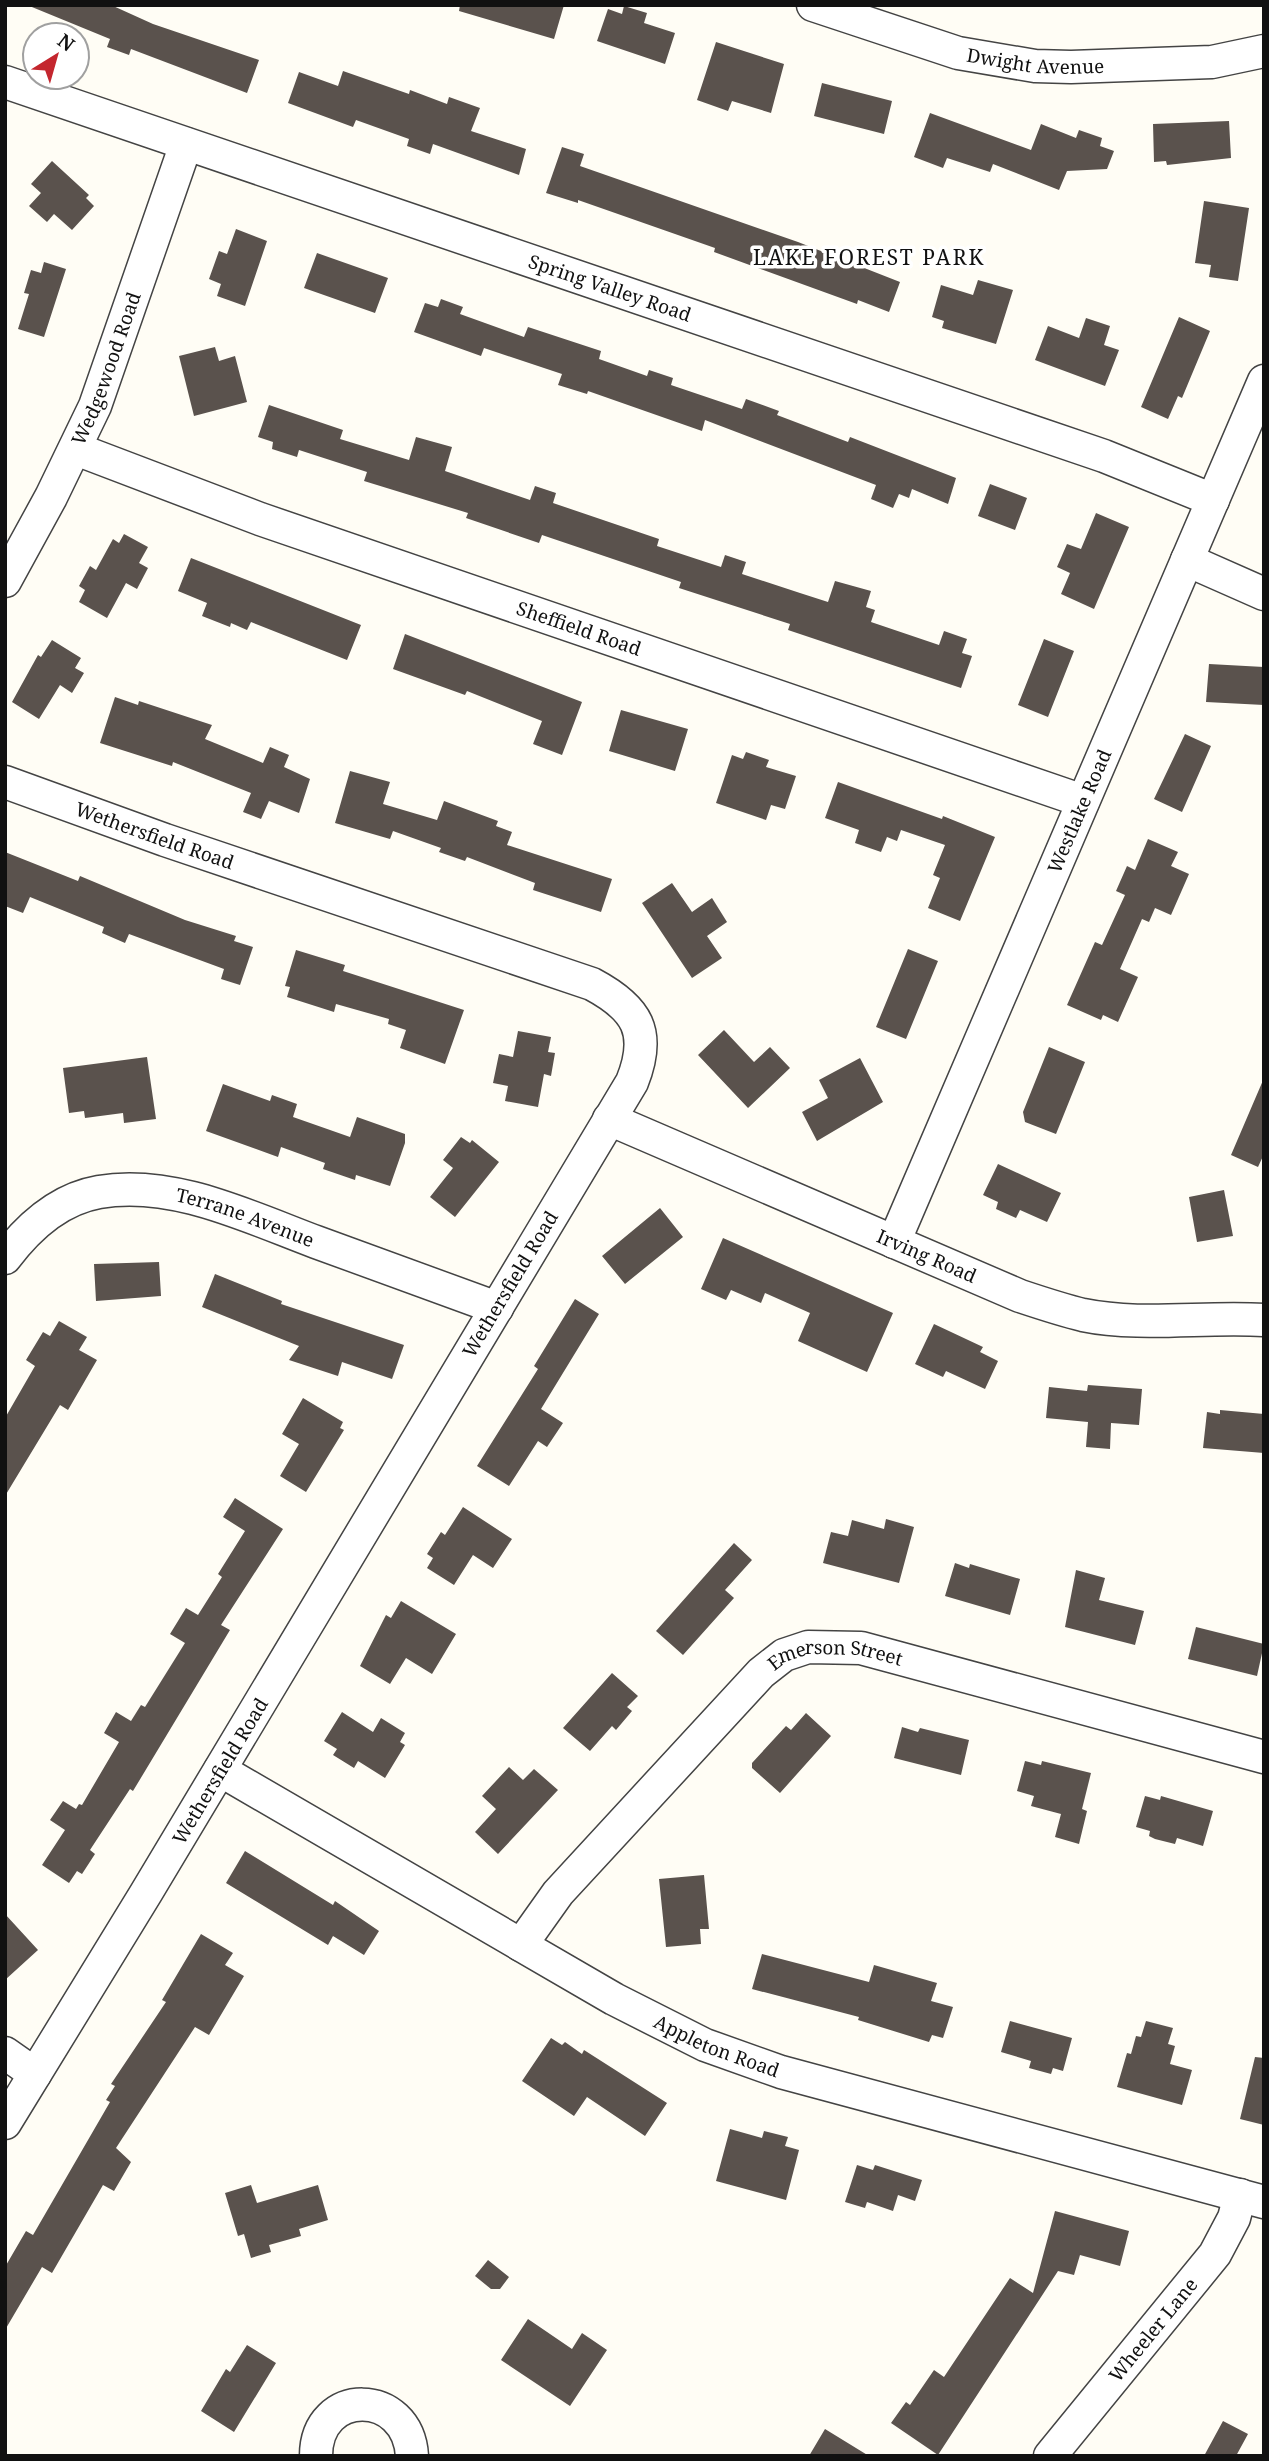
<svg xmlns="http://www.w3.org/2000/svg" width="1269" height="2461" font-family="'Noto Serif',serif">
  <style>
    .building { fill: #5a524d }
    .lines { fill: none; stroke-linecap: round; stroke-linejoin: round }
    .minor-casing { stroke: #444; stroke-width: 35 }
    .minor { stroke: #fff; stroke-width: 32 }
    .labels { text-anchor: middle; stroke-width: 7; stroke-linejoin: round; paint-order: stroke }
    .street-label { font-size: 19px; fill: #111; stroke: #fff }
    .neighbourhood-label { font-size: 21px; letter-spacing: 2px; fill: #111; stroke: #fff }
  </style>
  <rect width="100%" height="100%" fill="#fffdf5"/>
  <path class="building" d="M27,5H111L153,24L259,60L247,93L131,49L129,55L107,47L110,39Z
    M460,5H564L554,39L459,11Z
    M624,6L647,13L644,23L675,33L665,64L597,41L608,9L622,14Z
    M716,42L784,64L771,113L732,101L728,111L697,100Z
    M343,71L409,94L410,90L447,104L449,97L480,108L471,131L526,149L519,175L433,144L430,154L407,146L409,139L356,120L353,127L288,103L299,72L338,86Z
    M822,83L892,101L884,134L814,116Z
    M930,113L1031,150L1041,124L1076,138L1079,130L1102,138L1100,146L1114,151L1107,169L1067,171L1059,190L993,164L990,172L947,158L943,168L914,157Z
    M1229,121L1231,158L1167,165L1166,161L1154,162L1153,124Z
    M562,147L584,154L580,166L798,242L900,282L889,312L858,300L857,304L714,252L715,248L578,200V203L546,193Z
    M52,161L89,195L86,198L94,206L72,230L54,214L47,222L29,206L41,193L31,184Z
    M1204,201L1249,208L1238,281L1209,277L1211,265L1195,263Z
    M236,229L267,241L245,306L217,296L221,284L209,279L219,251L227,254Z
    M317,253L388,278L375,313L304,288Z
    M44,262L66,269L44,337L18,329L29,294L24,293L31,270L41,273Z
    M978,280L1013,290L996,344L942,328L944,321L932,317L941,285L973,295Z
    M441,299L463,307L460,314L524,337L528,327L601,351L599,359L647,376L649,370L673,378L671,385L742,409L746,399L779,411L777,415L848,442L850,437L956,478L948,504L912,489L909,498L899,494L893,508L871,499L876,485L705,420L702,431L588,391L587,394L558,385L562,374L484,348L481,356L414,332L425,303L438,307Z
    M1179,317L1210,331L1182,398L1178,396L1168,419L1141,407Z
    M1086,318L1110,326L1104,345L1119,350L1105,386L1035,360L1048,326L1079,338Z
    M215,347L219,361L235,356L247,402L194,416L179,356Z
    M269,405L343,430L340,439L409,460L416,437L452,447L445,471L530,500L535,486L556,493L553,503L659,539L657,546L721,567L725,555L746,562L742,574L800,593L828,602L835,581L871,591L866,607L875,610L871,622L939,645L944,631L967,639L962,653L972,656L961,688L788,630L790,624L679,588L681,582L542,535L539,543L466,518L468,513L364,481L367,472L299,450L297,457L272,449L273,442L258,437Z
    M990,484L1027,498L1015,530L978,516Z
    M1096,513L1129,527L1094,609L1061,594L1070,573L1057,567L1067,544L1081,549Z
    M124,534L148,547L139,563L148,568L137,589L126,583L107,618L79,602L85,590L79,586L90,566L96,570L113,539L119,543Z
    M191,558L361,625L347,660L251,622L247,630L231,623L230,627L202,616L207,603L178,591Z
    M405,634L582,702L562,755L533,744L542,721L467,691L465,695L393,669Z
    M1044,639L1074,651L1048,717L1018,705Z
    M52,640L81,658L75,668L84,673L72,693L60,685L39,719L12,702L38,655L41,657Z
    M1209,664L1264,667V705L1206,702Z
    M115,697L138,705L139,701L212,725L205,739L263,763L270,747L289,755L284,767L310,779L299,813L269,801L261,819L243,812L251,793L173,762L172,766L100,743Z
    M621,710L688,729L675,771L609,751Z
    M1185,734L1211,746L1182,812L1154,799Z
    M746,752L769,760L766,767L796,776L785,809L771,805L766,820L716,803L732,755L743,759Z
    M350,771L390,782L383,804L437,820L444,801L498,821L496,826L512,832L507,845L612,879L601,912L533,890L535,883L467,857L465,861L439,852L441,848L393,831L390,839L335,823Z
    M838,782L942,819L943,816L995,837L960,921L928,908L940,878L933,875L945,845L901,830L897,841L887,837L881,852L855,843L859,830L825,818Z
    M1148,839L1178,852L1171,866L1189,874L1171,915L1155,908L1149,922L1142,919L1120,969L1138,977L1118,1022L1103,1015L1101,1020L1067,1005L1095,942L1102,945L1125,895L1116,891L1127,866L1135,870Z
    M5,852L78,881L80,876L185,920L236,936L234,941L253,947L240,985L221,979L224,969L129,934L125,943L102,933L104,927L30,897L23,913L5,906Z
    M672,883L692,912L712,898L727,922L707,936L722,958L692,978L642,903Z
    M908,949L938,961L906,1039L876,1027Z
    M296,950L345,965L343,971L464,1010L445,1064L400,1048L406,1030L388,1024L389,1019L336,1004L334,1012L287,997L290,987L285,986Z
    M724,1030L754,1062L770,1047L790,1068L748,1108L698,1055Z
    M518,1031L551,1037L548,1052L555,1053L551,1076L544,1074L538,1107L505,1101L508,1086L493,1083L499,1054L513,1057Z
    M1049,1047L1085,1062L1056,1134L1025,1122L1023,1112Z
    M147,1057L156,1119L124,1123L123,1113L85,1118L84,1111L69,1113L63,1068Z
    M860,1058L883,1102L817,1141L802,1112L828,1098L819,1080Z
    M1264,1078V1154L1258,1167L1231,1155Z
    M223,1084L270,1101L272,1095L297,1104L293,1117L350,1137L357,1117L405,1134V1143L390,1186L356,1175L355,1180L323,1169L325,1163L281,1147L278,1157L206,1131Z
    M461,1137L470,1143L472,1140L499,1162L455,1217L430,1197L453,1168L443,1160Z
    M998,1164L1061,1193L1047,1222L1020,1210L1016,1218L996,1209L998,1202L983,1195Z
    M1224,1190L1233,1236L1197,1242L1189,1197Z
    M660,1208L683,1237L625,1284L602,1256Z
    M723,1238L893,1313L867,1372L798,1341L810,1313L765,1293L761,1303L731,1290L726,1300L701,1289Z
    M159,1262L161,1296L96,1301L94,1264Z
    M215,1274L282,1301L281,1304L404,1345L392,1379L342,1362L338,1376L289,1360L299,1346L202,1307Z
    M575,1299L599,1314L541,1409L563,1423L547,1447L538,1441L509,1486L477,1466L538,1369L534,1366Z
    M59,1321L87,1337L79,1350L97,1360L68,1410L60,1405L5,1496V1418L35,1366L26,1360L43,1332L50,1336Z
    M934,1324L983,1347L980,1352L998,1361L985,1389L946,1371L943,1377L915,1364Z
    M1088,1385L1142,1389L1139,1425L1111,1423L1110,1449L1086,1447L1088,1422L1046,1418L1049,1387L1087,1391Z
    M303,1398L343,1422L340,1428L344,1430L306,1492L280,1476L299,1444L282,1434Z
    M1220,1410L1264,1414V1453L1203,1448L1207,1412L1220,1414Z
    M235,1498L283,1529L221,1625L230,1630L133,1791L130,1789L90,1850L95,1854L82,1874L77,1871L69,1883L42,1865L65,1830L50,1820L63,1801L76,1809L79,1804L82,1805L119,1742L104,1733L116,1712L131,1721L141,1705L145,1707L185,1643L170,1634L186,1608L198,1615L222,1577L218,1574L245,1531L223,1517Z
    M463,1507L512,1539L493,1568L473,1555L454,1585L427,1568L433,1558L427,1554L441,1532L445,1535Z
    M886,1519L914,1527L899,1583L823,1563L831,1532L848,1536L852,1520L884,1529Z
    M734,1543L752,1560L725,1590L734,1598L683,1655L656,1631Z
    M955,1563L969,1568L970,1564L1020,1579L1010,1615L945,1596Z
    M1076,1570L1105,1578L1099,1600L1144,1611L1135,1645L1065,1627Z
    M401,1601L456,1634L432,1674L406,1658L390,1684L360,1666L386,1615L391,1618Z
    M1196,1627L1264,1644L1257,1676L1188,1659Z
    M612,1673L638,1696L627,1707L632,1711L616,1730L612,1726L590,1751L563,1728Z
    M342,1712L373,1732L381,1718L405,1733L400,1742L405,1745L385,1778L358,1761L354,1768L333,1755L337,1749L324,1741Z
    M806,1713L831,1736L780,1793L752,1768V1763L786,1726L791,1730Z
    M902,1727L918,1732L920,1728L969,1740L961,1775L894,1758Z
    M1025,1761L1041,1765L1042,1761L1091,1773L1082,1809L1087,1811L1079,1844L1055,1837L1061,1814L1031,1806L1034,1796L1017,1791Z
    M509,1767L523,1780L534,1769L558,1790L498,1854L475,1832L496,1809L482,1796Z
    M1145,1796L1160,1800L1161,1796L1213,1811L1203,1846L1177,1838L1175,1844L1155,1839L1149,1836L1150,1831L1136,1827Z
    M245,1851L333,1905L335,1901L379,1931L364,1955L333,1936L328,1945L226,1883Z
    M704,1875L709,1929H700L701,1944L666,1947L659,1879Z
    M5,1914L38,1950L5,1980Z
    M201,1934L233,1953L225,1965L244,1976L209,2035L195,2027L116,2148L131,2162L114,2191L103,2185L52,2273L42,2267L5,2330V2267L26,2231L33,2235L110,2102L106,2100L115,2086L111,2084L166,2002L162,2000Z
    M762,1954L869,1982L874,1965L937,1983L931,2001L953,2007L943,2038L932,2035L929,2042L858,2020L859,2017L752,1989Z
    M1010,2021L1072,2038L1063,2071L1053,2068L1051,2074L1029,2068L1031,2061L1001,2052Z
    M1146,2021L1173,2028L1168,2044L1175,2046L1170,2064L1192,2070L1182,2105L1117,2087L1127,2053L1131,2054L1136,2036L1141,2037Z
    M551,2038L562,2045L565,2042L582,2054L584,2050L667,2103L645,2136L587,2097L574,2116L522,2081Z
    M1255,2057L1264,2058V2125L1240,2119Z
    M730,2129L762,2138L764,2131L788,2137L785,2146L799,2150L786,2200L716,2181Z
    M857,2165L873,2170L875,2165L922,2180L915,2201L898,2195L893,2211L867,2202L865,2208L845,2202Z
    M251,2185L257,2203L318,2185L328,2220L299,2229L301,2236L269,2245L271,2252L251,2258L244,2234L238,2236L225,2193Z
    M1055,2211L1129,2231L1120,2266L1080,2255L1074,2275L1058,2271L938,2455L891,2423L906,2402L910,2405L934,2370L944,2377L1010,2278L1033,2293Z
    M488,2260L509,2277L500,2289H491L475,2276Z
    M528,2319L572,2349L582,2333L607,2350L570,2406L501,2360Z
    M247,2345L276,2363L234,2432L201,2411L226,2369L230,2372Z
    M1223,2421L1248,2434L1236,2456H1204Z
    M825,2429L869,2456H809Z"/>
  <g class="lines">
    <defs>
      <g id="minor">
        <path id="s1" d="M813,5L958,53L1035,66L1071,67L1212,62L1264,51"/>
        <path id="s2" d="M5,82L1104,456L1213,500"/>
        <path id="s3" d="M76,449L260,519L1083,801"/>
        <path d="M1187,560L1264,594"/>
        <path id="s4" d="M5,581L51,497L95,406L186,144"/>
        <path id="s5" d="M5,782L165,840L592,984C637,1008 652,1032 632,1082L146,1893L5,2123"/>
        <path id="s6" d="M609,1119L1020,1296C1041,1303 1062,1310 1083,1315C1141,1327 1205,1316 1264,1320"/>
        <path id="s7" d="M894,1242L1264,381"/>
        <path id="s8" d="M5,1258C29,1226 59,1199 99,1192C172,1179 249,1217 316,1242C376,1264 436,1286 497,1308"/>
        <path id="s9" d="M220,1770L614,1999L705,2045L781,2072L1264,2202"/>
        <path id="s10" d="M521,1945L558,1893L761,1673L784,1655L808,1647L861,1648L1264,1757"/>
        <path d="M5,2053L35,2074"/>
        <path d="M316,2456C316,2387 408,2388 412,2456"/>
        <path id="s11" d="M1050,2456L1215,2254L1234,2218L1240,2195"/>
      </g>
    </defs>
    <use href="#minor" class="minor-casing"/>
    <use href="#minor" class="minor"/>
  </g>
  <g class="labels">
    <g class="street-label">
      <text dy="7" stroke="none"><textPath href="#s1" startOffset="231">Dwight Avenue</textPath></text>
      <text dy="7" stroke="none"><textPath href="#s2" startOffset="639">Spring Valley Road</textPath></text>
      <text dy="7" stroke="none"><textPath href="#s4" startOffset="236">Wedgewood Road</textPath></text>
      <text dy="7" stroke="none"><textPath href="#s3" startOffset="534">Sheffield Road</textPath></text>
      <text dy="7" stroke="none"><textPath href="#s7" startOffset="469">Westlake Road</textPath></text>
      <text dy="7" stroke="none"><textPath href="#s5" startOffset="159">Wethersfield Road</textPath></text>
      <text dy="7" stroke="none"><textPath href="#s8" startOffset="268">Terrane Avenue</textPath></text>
      <text dy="7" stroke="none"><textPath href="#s6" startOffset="346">Irving Road</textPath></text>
      <text transform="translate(510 1284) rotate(-59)" y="7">Wethersfield Road</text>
      <text dy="7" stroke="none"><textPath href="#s10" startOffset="444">Emerson Street</textPath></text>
      <text transform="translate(220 1771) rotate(-59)" y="7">Wethersfield Road</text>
      <text dy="7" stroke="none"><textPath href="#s9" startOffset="569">Appleton Road</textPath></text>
      <text dy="7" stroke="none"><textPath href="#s11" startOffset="163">Wheeler Lane</textPath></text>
    </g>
    <g class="neighbourhood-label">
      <text x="869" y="265">LAKE FOREST PARK</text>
    </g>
  </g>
  <rect width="1269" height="2461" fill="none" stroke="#111111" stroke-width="14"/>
  <g transform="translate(56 56) rotate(37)"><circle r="33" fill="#ffffff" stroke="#a0a0a0" stroke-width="2"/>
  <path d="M0-5L12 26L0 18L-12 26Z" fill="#c4262e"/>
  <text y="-10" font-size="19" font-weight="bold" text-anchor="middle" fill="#111111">N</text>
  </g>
</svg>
